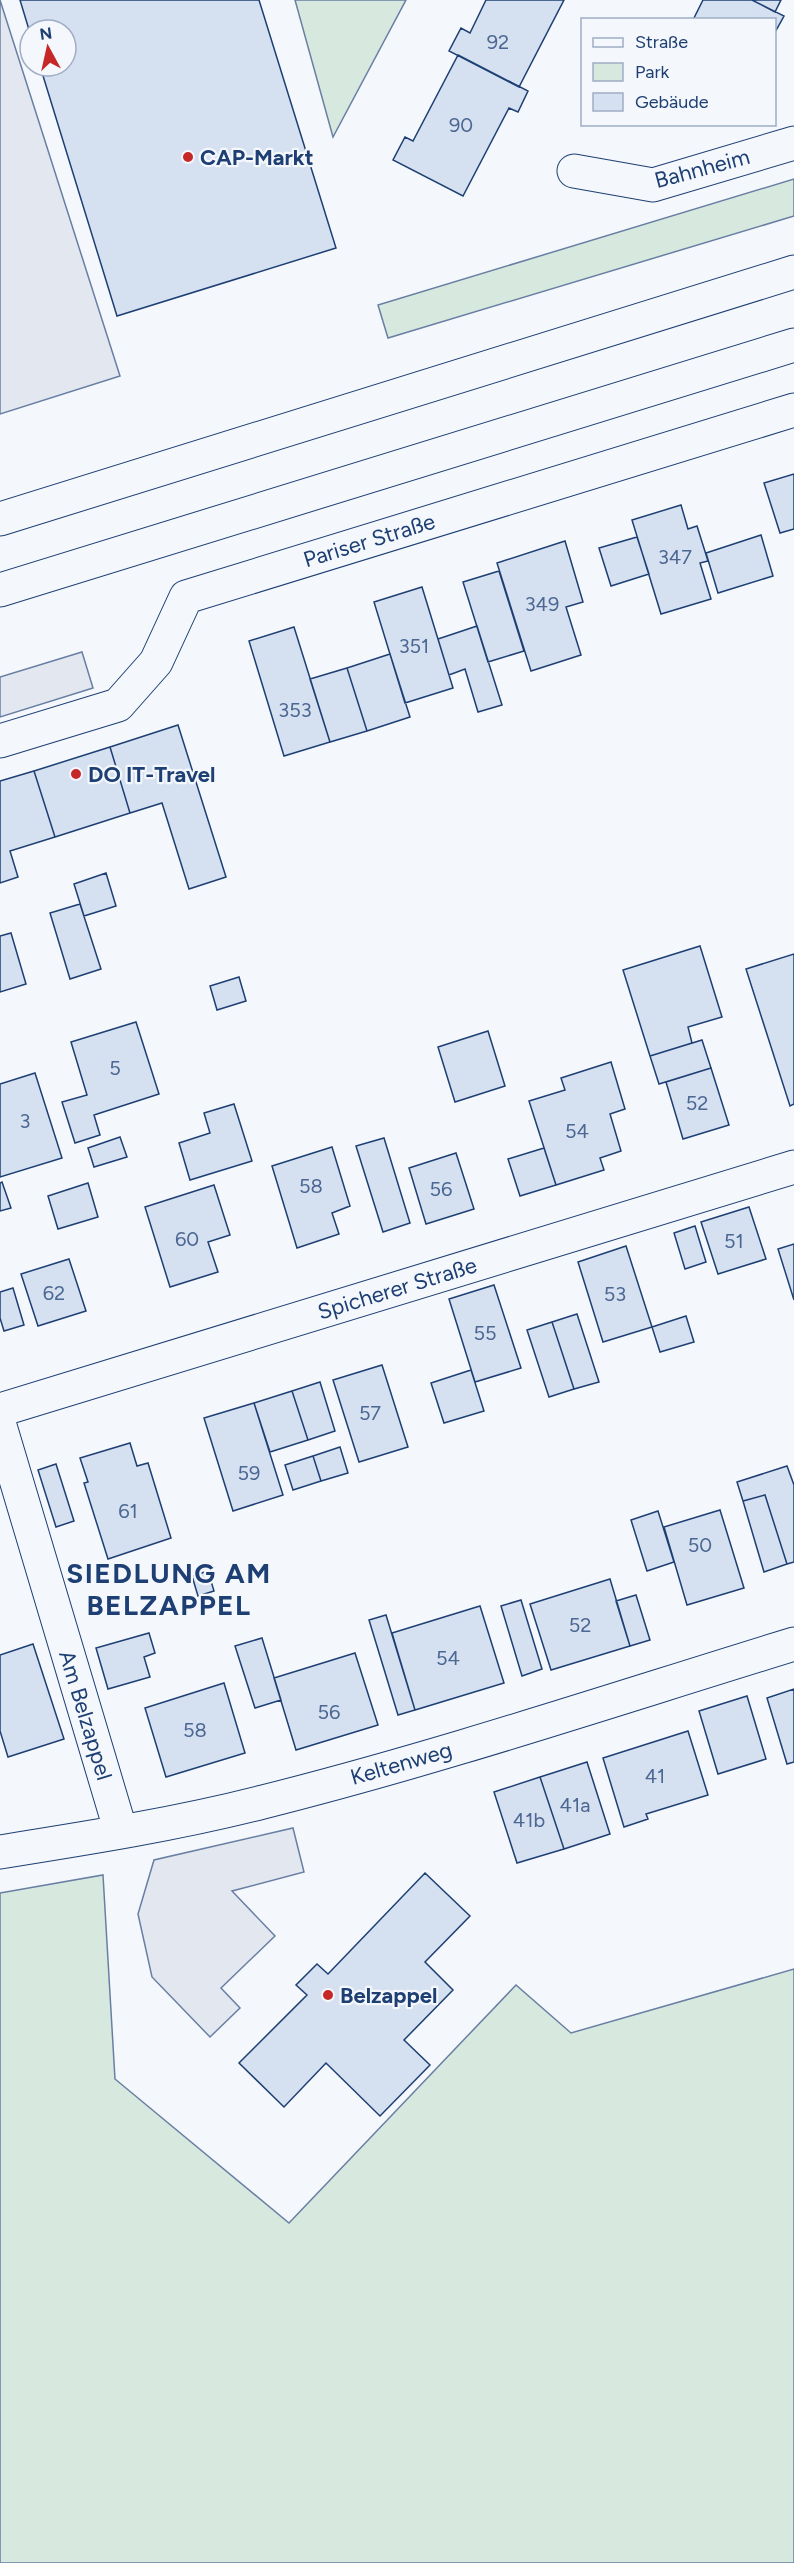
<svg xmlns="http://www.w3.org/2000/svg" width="794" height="2563" font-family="Figtree,sans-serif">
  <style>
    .green { fill: #d7e8df; stroke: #687fa3; stroke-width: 1.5 }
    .parking { fill: #e3e8f0; stroke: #687fa3; stroke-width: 1.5 }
    .building { fill: #d5e0f0; stroke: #1d3f73; stroke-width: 1.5 }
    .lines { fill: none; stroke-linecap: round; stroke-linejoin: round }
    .minor-casing { stroke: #1d3f73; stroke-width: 35 }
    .primary-casing { stroke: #1d3f73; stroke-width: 35 }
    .minor { stroke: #f4f7fb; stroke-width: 33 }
    .primary { stroke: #f4f7fb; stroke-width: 33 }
    .poi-dot { fill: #c62828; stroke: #f4f7fb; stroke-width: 2 }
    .labels { text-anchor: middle; stroke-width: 4.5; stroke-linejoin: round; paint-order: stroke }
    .number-label { font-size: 20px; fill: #4b6792 }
    .poi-label { font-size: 22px; font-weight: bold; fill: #1d3f73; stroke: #f4f7fb; text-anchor: start }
    .street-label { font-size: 22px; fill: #1d3f73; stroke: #f4f7fb }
    .district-label { font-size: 28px; font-weight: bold; letter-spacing: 1.5px; fill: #1d3f73; stroke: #f4f7fb }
  </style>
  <rect width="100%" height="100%" fill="#f4f7fb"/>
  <path class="green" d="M295,0H406L333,137Z
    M794,179V216L388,338L378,305Z
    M103,1875L115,2079L289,2223L516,1985L571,2033L794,1969V2563H0V1893Z"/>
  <path class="parking" d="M0,0L120,376L0,414Z
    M82,652L93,688L0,717V677Z
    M293,1828L304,1872L232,1891L275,1936L221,1988L240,2008L210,2037L152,1977L138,1914L154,1860Z"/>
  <path class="building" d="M20,0H259L336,248L117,316L40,66H66V30H30V33Z
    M486,0H564L519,87L449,51L461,28L470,33Z
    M703,0H752L784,16L774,34V20H693Z
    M752,0H781L775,12Z
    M458,55L528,91L518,112L509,108L463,196L393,160L405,137L413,141Z
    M794,474V529L780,533L764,483Z
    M681,505L688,529L697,526L708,561L700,563L711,599L661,614L632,520Z
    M761,535L773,576L718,593L706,553Z
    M637,537L649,574L611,586L599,548Z
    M565,541L583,602L566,607L581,655L531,671L497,563Z
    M499,571L524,651L488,662L463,582Z
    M422,587L453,688L405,703L374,602Z
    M477,626L502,705L478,712L465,669L449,675L438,639Z
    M294,627L330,742L284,756L249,641Z
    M390,654L410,717L367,731L347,668Z
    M347,668L367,731L330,742L310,679Z
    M178,725L226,877L189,889L162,803L130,813L110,747Z
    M110,747L130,813L55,837L34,771Z
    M34,771L55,837L10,851L18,877L0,883V781Z
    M106,873L116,906L84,916L74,884Z
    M80,904L101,969L70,979L50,913Z
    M11,933L26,984L0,992V936Z
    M700,946L722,1017L688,1027L692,1043L650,1056L623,970Z
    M794,954V1104L790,1106L746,969Z
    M239,977L246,1001L217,1010L210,986Z
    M136,1022L159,1094L94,1115L100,1135L75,1143L62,1102L87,1095L71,1042Z
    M488,1031L505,1086L455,1102L438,1047Z
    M702,1040L711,1068L659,1084L650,1056Z
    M611,1062L625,1109L610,1114L621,1151L600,1158L604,1170L556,1185L529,1101L565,1090L561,1078Z
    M711,1068L729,1125L683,1139L666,1082Z
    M35,1073L62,1158L0,1177V1084Z
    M234,1104L252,1161L190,1180L179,1143L210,1133L204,1113Z
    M120,1137L127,1157L94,1167L88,1148Z
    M384,1138L410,1223L383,1232L356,1146Z
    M332,1147L350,1206L332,1213L339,1234L297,1248L272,1166Z
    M544,1148L556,1185L520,1196L508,1159Z
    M456,1153L474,1209L426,1224L409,1168Z
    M2,1182L11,1208L0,1211V1183Z
    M88,1183L98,1217L58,1229L48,1196Z
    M214,1185L230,1235L208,1242L218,1272L170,1287L145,1207Z
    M749,1207L766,1259L718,1274L701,1222Z
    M695,1226L706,1262L685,1269L674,1233Z
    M794,1244V1300L778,1249Z
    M626,1246L652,1327L603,1342L578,1262Z
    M69,1259L86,1311L38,1326L21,1274Z
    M494,1285L521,1368L475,1382L449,1299Z
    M13,1288L24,1325L4,1331L0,1318V1292Z
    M577,1314L599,1382L574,1389L552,1322Z
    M686,1316L694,1342L660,1352L652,1327Z
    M552,1322L574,1389L549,1397L527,1330Z
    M382,1365L408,1447L359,1462L333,1380Z
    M471,1370L484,1411L444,1423L431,1383Z
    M320,1382L335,1431L308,1440L292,1391Z
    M292,1391L308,1440L270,1452L254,1403Z
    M254,1403L283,1495L233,1511L204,1418Z
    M130,1443L137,1466L148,1463L171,1538L108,1559L84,1483L88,1482L80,1458Z
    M340,1447L348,1473L321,1481L313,1456Z
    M313,1456L321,1481L293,1490L285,1465Z
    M56,1464L74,1521L56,1527L38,1470Z
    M787,1466L794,1485V1562L787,1564L765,1495L743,1501L737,1482Z
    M765,1495L787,1564L764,1572L743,1501Z
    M720,1510L744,1588L687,1605L664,1527Z
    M658,1511L674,1562L647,1571L631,1520Z
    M208,1571L214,1591L198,1596L192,1576Z
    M610,1579L630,1646L551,1670L530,1604Z
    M636,1595L650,1640L630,1646L616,1601Z
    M521,1600L542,1669L522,1676L501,1606Z
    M480,1606L504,1683L415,1710L392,1633Z
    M386,1615L415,1710L398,1715L369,1620Z
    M149,1633L155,1653L144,1657L150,1677L108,1689L96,1648Z
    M262,1638L281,1700L255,1708L235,1646Z
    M33,1644L64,1739L8,1757L0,1731V1655Z
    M355,1653L378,1725L296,1750L274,1678Z
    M224,1683L245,1753L166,1777L145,1708Z
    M794,1689V1762L787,1764L767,1698Z
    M747,1696L766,1759L718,1774L699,1711Z
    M688,1731L708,1795L646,1814L648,1819L624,1827L603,1758Z
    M587,1762L610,1834L564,1849L540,1777Z
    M540,1777L564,1849L517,1863L494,1792Z
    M425,1873L470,1916L425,1962L453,1990L404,2040L430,2065L380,2116L326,2063L284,2107L239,2063L307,1995L296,1985L317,1964L328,1974Z"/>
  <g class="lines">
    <defs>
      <path id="minor" d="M574,171L653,185L794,143
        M0,741L118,705L156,662L186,597L794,410
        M0,1410L794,1167
        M0,1426L121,1832
        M0,1852C88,1838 177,1824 263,1802C442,1757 618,1698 794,1644"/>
      <path id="primary" d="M0,519L794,272
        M0,590L794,345"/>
    </defs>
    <use href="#minor" class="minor-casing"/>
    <use href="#primary" class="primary-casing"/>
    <use href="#minor" class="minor"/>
    <use href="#primary" class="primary"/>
  </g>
  <g class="poi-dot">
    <circle cx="188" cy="157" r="6"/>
    <circle cx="76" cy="774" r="6"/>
    <circle cx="328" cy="1995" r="6"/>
  </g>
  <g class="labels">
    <g class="number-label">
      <text x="498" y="49">92</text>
      <text x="461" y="132">90</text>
      <text x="675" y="564">347</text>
      <text x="542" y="611">349</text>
      <text x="414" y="653">351</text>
      <text x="295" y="717">353</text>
      <text x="115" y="1075">5</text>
      <text x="697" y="1110">52</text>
      <text x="25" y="1128">3</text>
      <text x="577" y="1138">54</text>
      <text x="311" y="1193">58</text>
      <text x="441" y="1196">56</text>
      <text x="187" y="1246">60</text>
      <text x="734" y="1248">51</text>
      <text x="54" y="1300">62</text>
      <text x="615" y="1301">53</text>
      <text x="485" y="1340">55</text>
      <text x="370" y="1420">57</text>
      <text x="249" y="1480">59</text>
      <text x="128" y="1518">61</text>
      <text x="700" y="1552">50</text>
      <text x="580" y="1632">52</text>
      <text x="448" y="1665">54</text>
      <text x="329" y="1719">56</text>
      <text x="195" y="1737">58</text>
      <text x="655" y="1783">41</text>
      <text x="575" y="1812">41a</text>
      <text x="529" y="1827">41b</text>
    </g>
    <g class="poi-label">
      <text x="200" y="165">CAP-Markt</text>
      <text x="88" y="782">DO IT-Travel</text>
      <text x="340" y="2003">Belzappel</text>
    </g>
    <g class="street-label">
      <text transform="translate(702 168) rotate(-15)" y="8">Bahnheim</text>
      <text transform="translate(369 540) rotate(-17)" y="8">Pariser Straße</text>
      <text transform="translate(397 1288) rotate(-17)" y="8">Spicherer Straße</text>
      <text transform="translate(86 1715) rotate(73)" y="8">Am Belzappel</text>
      <text transform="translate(401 1763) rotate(-16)" y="8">Keltenweg</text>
    </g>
    <g class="district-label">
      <text x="169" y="1583">SIEDLUNG AM<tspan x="169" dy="32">BELZAPPEL</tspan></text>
    </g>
  </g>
  <rect x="581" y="18" width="195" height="108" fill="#f4f7fb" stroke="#9eadc5" stroke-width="1.5"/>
  <rect x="593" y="38" width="30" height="9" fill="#f4f7fb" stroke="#9eadc5" stroke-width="1.5"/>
  <text x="635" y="48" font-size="18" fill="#1d3f73">Straße</text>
  <rect x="593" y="63" width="30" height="18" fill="#d7e8df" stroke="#9eadc5" stroke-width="1.5"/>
  <text x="635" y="78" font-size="18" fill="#1d3f73">Park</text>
  <rect x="593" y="93" width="30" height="18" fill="#d5e0f0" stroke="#9eadc5" stroke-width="1.5"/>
  <text x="635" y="108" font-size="18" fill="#1d3f73">Gebäude</text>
  <g transform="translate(48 48) rotate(352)"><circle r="28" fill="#f4f7fb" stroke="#9eadc5" stroke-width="1.5"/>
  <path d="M0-4.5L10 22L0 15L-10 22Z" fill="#c62828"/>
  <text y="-9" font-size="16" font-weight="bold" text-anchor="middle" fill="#1d3f73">N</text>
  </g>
</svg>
